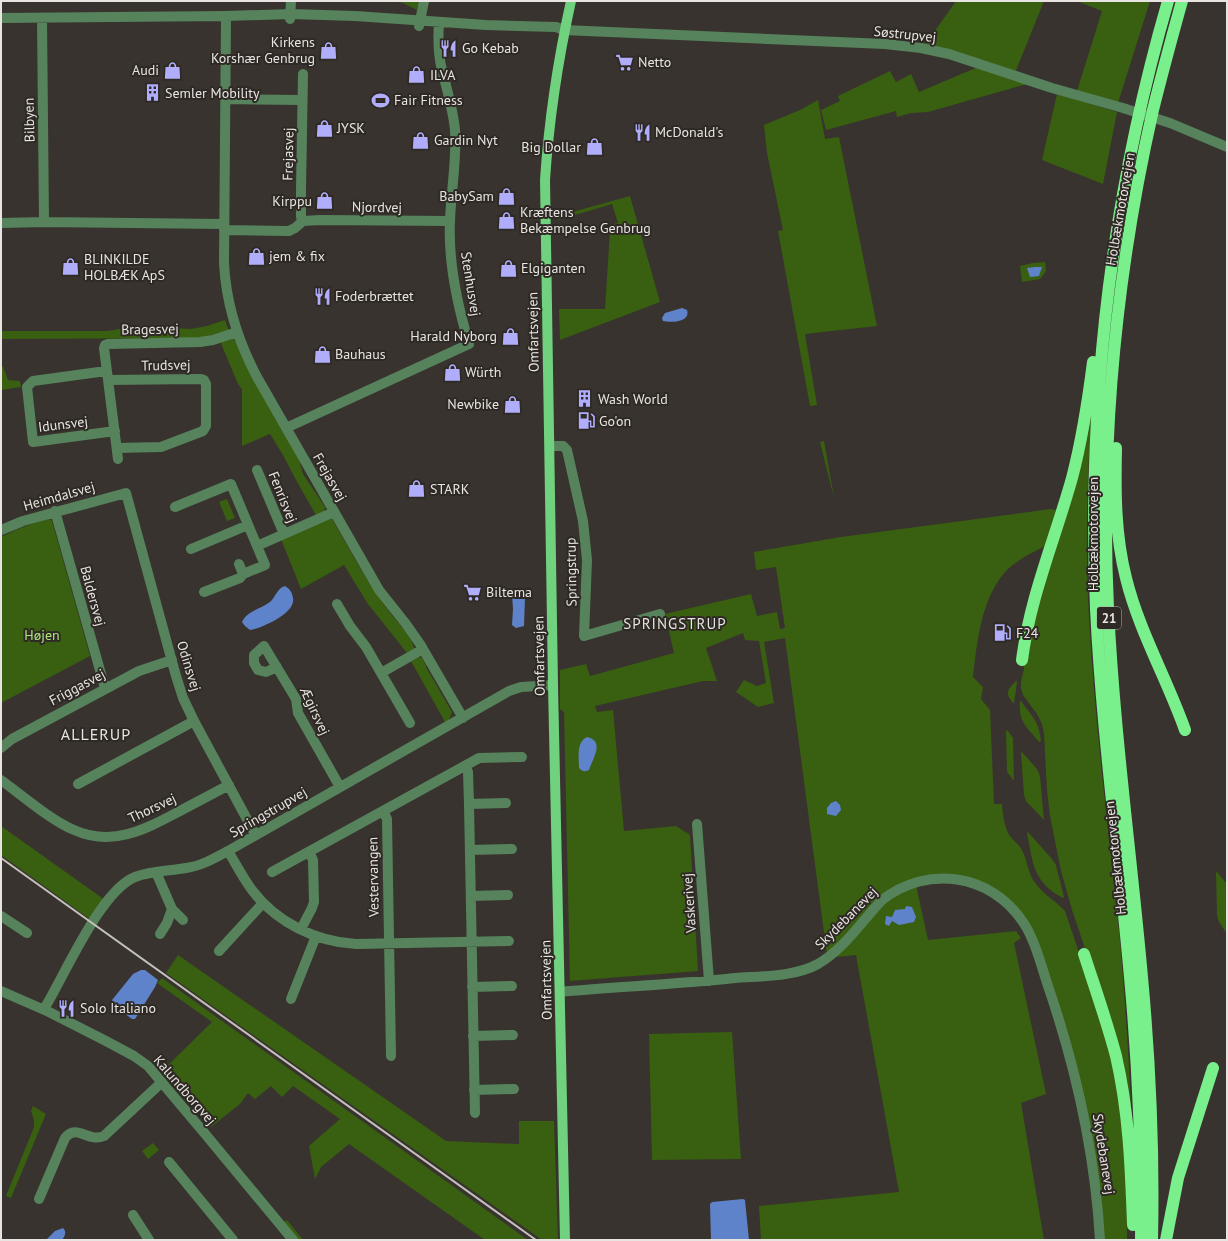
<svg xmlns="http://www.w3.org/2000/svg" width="1228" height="1241" font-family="'PT Sans',sans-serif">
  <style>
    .green { fill: #395f10 }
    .water { fill: #5f83ca }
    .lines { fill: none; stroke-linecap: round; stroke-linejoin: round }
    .minor { stroke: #56835b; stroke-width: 10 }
    .major { stroke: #70d17e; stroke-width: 10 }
    .highway { stroke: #79f08b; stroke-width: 12 }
    .rail { stroke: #c5c2be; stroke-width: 2 }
    .labels { text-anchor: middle; stroke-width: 4; stroke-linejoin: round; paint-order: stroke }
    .shield { fill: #2e2924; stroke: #b0aca8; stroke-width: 1 }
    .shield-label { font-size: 13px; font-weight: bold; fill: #e7e4e1 }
    .street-label { font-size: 14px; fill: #e7e4e1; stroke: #2e2924 }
    .poi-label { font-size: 14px; fill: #e7e4e1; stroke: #2e2924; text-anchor: start }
    .park-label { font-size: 14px; fill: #ace57e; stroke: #2e2924 }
    .neighbourhood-label { font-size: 15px; letter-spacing: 1px; fill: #e7e4e1; stroke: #2e2924 }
    .quarter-label { font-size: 16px; letter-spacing: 1px; fill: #e7e4e1; stroke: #2e2924 }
  </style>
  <rect width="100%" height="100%" fill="#38332e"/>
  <path class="green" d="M392,1H419L417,10L403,3Z
    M956,1H1044L1015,73L925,45Z
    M1077,1H1150L1118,103L1077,91L1102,11Z
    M978,67L1027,84L928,112L911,113L897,117L896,111L826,130L821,110L840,101L838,96L890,71L896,82L911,74L919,92Z
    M1057,94L1117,112L1103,184L1042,160Z
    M818,100L825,139L839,137L877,326L805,334L817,405L810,406L778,231L783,230L767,153L764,125L800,110Z
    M630,196L660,302L560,340L559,309H605L610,231L609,225L618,223L612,204L558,220V216Z
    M1045,262L1046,271L1040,279L1022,282L1020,266L1033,263Z
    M225,320L229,331L200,338L1,339V331H108L137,326L191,329L207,326Z
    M232,338L237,342L298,456L303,474L325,507L324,513L317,517L296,480L283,455L270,434L242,446V389L238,384L220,341Z
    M1,365L3,367L8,380L20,381L21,387L1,390Z
    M1092,406C1087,476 1085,547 1089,618C1095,726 1109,834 1120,941C1126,1010 1130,1078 1133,1146L1103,1002L1072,910L1061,871L1050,816L1047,791L1044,733L1042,724L1037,714L1023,695L1021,688V681L1024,669V660Z
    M824,441L834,498L820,442Z
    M227,499L235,518L227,521L219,502Z
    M1051,509L1056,510L1045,546C1033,552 1014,562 1006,571C981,598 977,643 973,677L983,687L981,699L990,710L994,804H1002C1003,815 1004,827 1010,836C1014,841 1019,845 1022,850C1028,861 1027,873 1036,884C1044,895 1056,901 1065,911C1087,977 1112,1043 1121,1113C1126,1155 1127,1198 1127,1240H1104L1091,1137L1022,917L969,880L899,887L827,955L785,638L764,642L774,703L758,707L736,692L744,680L757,686L766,683L759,641L745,640L743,633L706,648L717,681H703L595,706L597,712L613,710L624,831L676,826L690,835L698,971L570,981L564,712L560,709V670L586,664L590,676L674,653L665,614L751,594L757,616L777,612L780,629L785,628L776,567L756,570L754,552L841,537Z
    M48,518L52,521L90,656L1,703V537L18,529Z
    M329,519H332C351,551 368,585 391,614C397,622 414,639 414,649L407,653L368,604L344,565L301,589L281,539Z
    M419,657L422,658L426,665V667L452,712L449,720L445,722L411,661Z
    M1016,681H1017L1014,704C1005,694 1006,691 1016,681Z
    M1020,701H1021C1032,717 1039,720 1041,741L1039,742C1027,727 1018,722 1020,701Z
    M1007,730L1013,738L1014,781L1007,772L1006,731Z
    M1022,752L1037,769L1040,776L1044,820L1026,801L1024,795L1021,753Z
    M1,826L105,900L91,920L1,855Z
    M1028,832L1052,859L1056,865L1064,897L1063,898C1033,882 1033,864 1027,833Z
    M1216,871L1227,884V934L1219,922L1217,915Z
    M916,885L928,940L1016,931L1021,938L1014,943L1046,1094L1021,1103L1044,1240H761L759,1206L899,1192L856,955L837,957L845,945L881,904Z
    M178,955L446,1141L519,1144V1121H554L558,1240H542L166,973Z
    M162,978L528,1240H529H485L349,1144L321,1167L315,1179L309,1146L340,1119L293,1086L282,1097L271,1086L255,1099L248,1093L240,1104L211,1127L163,1070L212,1022L157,983Z
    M732,1032L741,1159L652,1160L649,1034Z
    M33,1106L46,1114L11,1198L6,1196L34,1127V1120L31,1111Z
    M153,1143L159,1150L148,1159L142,1151Z
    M287,1220L303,1240H297L283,1223Z"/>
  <path class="water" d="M1035,267H1042L1039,276L1030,277L1027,268Z
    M682,308L687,310C691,322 671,323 663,321L662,318L665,313Z
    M285,586C290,589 292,592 293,598C296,613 262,628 250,630L245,626L242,622C247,610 263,609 272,600C276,595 278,588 285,586Z
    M515,591H522L525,597L524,626L516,628L512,625L513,609L512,594Z
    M587,737C605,741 593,758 589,770C584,772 583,772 579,768C579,758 576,742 587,737Z
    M836,801L840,805L841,810L836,816L827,814V808L831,803Z
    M906,906L912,907L916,917L914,922L899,925L892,921L889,926L885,924L886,916L892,917L895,910L905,909Z
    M141,970H145L158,980L155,987L135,1019H132L116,1007L112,1000L133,974Z
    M743,1199L745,1200L749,1240H711L710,1204L712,1202Z
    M63,1228C67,1232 65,1236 62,1240H41V1239H47L55,1231Z"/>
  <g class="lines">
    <path class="minor" d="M226,16L224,263C226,304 238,341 257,377L379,590L406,624L420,644L463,718
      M1,18L226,16L291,14L355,16L486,25L556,27L564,30L885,44L921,48L949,54L1052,88L1123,108L1170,123L1227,147
      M42,18L44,222L223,224
      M290,19L291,1
      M419,26L424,1
      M225,99L302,100
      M303,221L320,220L450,221
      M1,223L44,222
      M224,230L289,231L295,228L303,221L301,217V189L303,74
      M106,371L33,381L27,387L33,442L115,431
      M108,380L201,379L204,380L206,384V426L203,431L161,447L117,448
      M286,428L469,344C457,304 448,262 450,221C451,190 457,161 455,130C453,109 447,90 442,70C438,55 438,37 439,22
      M550,446H563L567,450L583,521L587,560L584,636L660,614
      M118,459L104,348L105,345L108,344L200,342L213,340L237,332
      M257,470L284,534
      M175,507L231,484L265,565L243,574L240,578L204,592
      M55,511L105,688
      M1,530L23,521L126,493L176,676L183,698L194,721L255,834
      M257,546L334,512
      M191,549L248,525
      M239,564L243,574
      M337,604L350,626L366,647L410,723
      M277,667L266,672L258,670L254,663V655L264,646L296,699L298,713L340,787
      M381,673L423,649
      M1,748L12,739L139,671L172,660
      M465,766L468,772L469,804L475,1113
      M1,780C23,796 49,819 74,830C112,847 144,830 178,812C195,803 212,794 229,785
      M78,784L194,721
      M469,804L506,803
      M383,811L387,819L391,1056
      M697,824L709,981
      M470,850L512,849
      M228,851C236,864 243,878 252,890C276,922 316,942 356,944L509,941
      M156,872L172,909L183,920
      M272,872L479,758L522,757
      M471,896L508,895
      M1,916L27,933
      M301,929L312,908L314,902L313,860L309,852
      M160,934L167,923L172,909
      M219,951L263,903
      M472,987L512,986
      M1,991L49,1012L104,1040L134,1056L148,1066L206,1135L293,1240
      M560,992C618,987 677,984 735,978C762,976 794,977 818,964C844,949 861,922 882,900C927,865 990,873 1023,922C1035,940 1041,965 1048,986C1076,1068 1095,1153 1100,1240
      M291,999L316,936
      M44,1009C64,977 100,891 135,877C151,871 169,871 186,868C201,866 215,858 228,851L509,691L521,687L553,685
      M473,1036L513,1035
      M474,1090L514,1089
      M169,1162L233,1240
      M39,1199L65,1138C77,1123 88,1143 104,1136L162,1082
      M133,1215L149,1240"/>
    <path class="major" d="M565,1240L553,685L545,180C549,119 558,60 571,1"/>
    <path class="highway" d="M1116,448C1115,491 1115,535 1126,578C1139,631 1167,679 1185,730
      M1022,660C1030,597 1055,539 1072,478C1082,440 1088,401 1093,362
      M1084,954C1095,988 1107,1022 1116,1056C1129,1112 1131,1168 1133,1225
      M1141,1240C1142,1152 1138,1064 1130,977C1119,854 1102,732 1096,609C1087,404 1111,198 1168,1
      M1152,1240C1154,1152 1150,1064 1142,977C1131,854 1114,732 1108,608C1100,442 1116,273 1153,110C1162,74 1172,37 1182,1
      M1166,1240L1178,1178L1213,1068"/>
    <path class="rail" d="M1,858L536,1240"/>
  </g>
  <defs>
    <symbol id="restaurant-bare" viewBox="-9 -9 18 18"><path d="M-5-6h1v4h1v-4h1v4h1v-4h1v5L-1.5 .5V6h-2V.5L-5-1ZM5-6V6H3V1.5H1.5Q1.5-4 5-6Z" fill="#b0aefa" stroke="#2e2924" stroke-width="2.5" paint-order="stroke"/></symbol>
    <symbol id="shop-bare" viewBox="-9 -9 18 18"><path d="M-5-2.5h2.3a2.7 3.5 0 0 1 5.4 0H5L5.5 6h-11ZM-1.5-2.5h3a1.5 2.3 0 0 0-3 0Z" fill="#b0aefa" stroke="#2e2924" stroke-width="2.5" paint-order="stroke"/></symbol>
    <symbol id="supermarket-bare" viewBox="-9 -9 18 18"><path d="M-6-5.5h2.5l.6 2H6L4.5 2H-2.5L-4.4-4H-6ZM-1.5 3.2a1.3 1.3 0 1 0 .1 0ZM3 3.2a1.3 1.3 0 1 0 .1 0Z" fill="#b0aefa" stroke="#2e2924" stroke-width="2.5" paint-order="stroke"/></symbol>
    <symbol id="building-bare" viewBox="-9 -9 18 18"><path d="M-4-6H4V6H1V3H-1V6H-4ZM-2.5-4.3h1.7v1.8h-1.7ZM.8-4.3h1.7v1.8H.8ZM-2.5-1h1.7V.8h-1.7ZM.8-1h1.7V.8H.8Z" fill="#b0aefa" stroke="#2e2924" stroke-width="2.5" paint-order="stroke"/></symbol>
    <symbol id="stadium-bare" viewBox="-9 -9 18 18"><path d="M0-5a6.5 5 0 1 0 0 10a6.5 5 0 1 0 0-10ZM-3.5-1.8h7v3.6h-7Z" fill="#b0aefa" stroke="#2e2924" stroke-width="2.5" paint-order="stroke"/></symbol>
    <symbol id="fuel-bare" viewBox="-9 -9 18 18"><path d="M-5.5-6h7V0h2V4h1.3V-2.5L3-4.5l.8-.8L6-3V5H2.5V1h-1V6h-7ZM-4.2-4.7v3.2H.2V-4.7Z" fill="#b0aefa" stroke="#2e2924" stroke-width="2.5" paint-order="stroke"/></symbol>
  </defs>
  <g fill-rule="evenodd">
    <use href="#restaurant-bare" x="436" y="36" width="25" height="25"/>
    <use href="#shop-bare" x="316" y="38" width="25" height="25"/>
    <use href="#supermarket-bare" x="612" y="50" width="25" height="25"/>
    <use href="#shop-bare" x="160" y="58" width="25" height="25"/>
    <use href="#shop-bare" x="404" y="62" width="25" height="25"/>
    <use href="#building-bare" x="140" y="80" width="25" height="25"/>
    <use href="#stadium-bare" x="368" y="88" width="25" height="25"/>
    <use href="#shop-bare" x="312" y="116" width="25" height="25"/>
    <use href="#restaurant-bare" x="630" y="120" width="25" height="25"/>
    <use href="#shop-bare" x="408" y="128" width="25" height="25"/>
    <use href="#shop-bare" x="582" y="134" width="25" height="25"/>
    <use href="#shop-bare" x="494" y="184" width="25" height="25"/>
    <use href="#shop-bare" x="312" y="188" width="25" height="25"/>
    <use href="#shop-bare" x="494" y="208" width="25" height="25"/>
    <use href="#shop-bare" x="244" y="244" width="25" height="25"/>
    <use href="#shop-bare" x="58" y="254" width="25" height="25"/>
    <use href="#shop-bare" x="496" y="256" width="25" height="25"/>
    <use href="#restaurant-bare" x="310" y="284" width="25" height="25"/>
    <use href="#shop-bare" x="498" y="324" width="25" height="25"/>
    <use href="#shop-bare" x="310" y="342" width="25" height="25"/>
    <use href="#shop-bare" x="440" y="360" width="25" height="25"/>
    <use href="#building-bare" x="572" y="386" width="25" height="25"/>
    <use href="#shop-bare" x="500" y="392" width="25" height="25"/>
    <use href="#fuel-bare" x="574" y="408" width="25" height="25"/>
    <use href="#shop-bare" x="404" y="476" width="25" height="25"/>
    <use href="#supermarket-bare" x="460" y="580" width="25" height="25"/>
    <use href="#fuel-bare" x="990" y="620" width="25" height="25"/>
    <use href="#restaurant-bare" x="54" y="996" width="25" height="25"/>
  </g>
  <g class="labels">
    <rect class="shield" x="1097" y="607" width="24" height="22" rx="3"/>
    <g class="shield-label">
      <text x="1109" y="623">21</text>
    </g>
    <g class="street-label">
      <text transform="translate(905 34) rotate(6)" y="5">Søstrupvej</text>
      <text transform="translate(29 120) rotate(-91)" y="5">Bilbyen</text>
      <text transform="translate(288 154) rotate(-89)" y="5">Frejasvej</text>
      <text transform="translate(377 207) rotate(1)" y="5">Njordvej</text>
      <text transform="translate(1120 209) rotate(-80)" y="5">Holbækmotorvejen</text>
      <text transform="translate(471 284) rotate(81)" y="5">Stenhusvej</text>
      <text transform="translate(150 329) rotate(-1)" y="5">Bragesvej</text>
      <text transform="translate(533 332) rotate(-91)" y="5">Omfartsvejen</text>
      <text transform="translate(166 365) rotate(-1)" y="5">Trudsvej</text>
      <text transform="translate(63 424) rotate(-7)" y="5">Idunsvej</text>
      <text transform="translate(330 477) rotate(60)" y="5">Frejasvej</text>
      <text transform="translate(59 496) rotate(-16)" y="5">Heimdalsvej</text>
      <text transform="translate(283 497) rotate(68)" y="5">Fenrisvej</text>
      <text transform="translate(1093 534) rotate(-90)" y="5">Holbækmotorvejen</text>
      <text transform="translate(571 572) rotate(-91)" y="5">Springstrup</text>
      <text transform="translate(93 596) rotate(75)" y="5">Baldersvej</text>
      <text transform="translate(539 656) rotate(-91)" y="5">Omfartsvejen</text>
      <text transform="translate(189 666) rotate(73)" y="5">Odinsvej</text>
      <text transform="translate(77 687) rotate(-28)" y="5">Friggasvej</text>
      <text transform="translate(315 711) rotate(65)" y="5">Ægirsvej</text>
      <text transform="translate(152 808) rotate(-25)" y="5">Thorsvej</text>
      <text transform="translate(268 812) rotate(-30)" y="5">Springstrupvej</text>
      <text transform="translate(1115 858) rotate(-96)" y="5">Holbækmotorvejen</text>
      <text transform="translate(373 877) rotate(-91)" y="5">Vestervangen</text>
      <text transform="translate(689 903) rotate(-94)" y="5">Vaskerivej</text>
      <text transform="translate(846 918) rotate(-45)" y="5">Skydebanevej</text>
      <text transform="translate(546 980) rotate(-91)" y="5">Omfartsvejen</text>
      <text transform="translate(185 1090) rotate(49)" y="5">Kalundborgvej</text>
      <text transform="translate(1104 1154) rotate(81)" y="5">Skydebanevej</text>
    </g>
    <g class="poi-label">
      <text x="315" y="47" text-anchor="end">Kirkens<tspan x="315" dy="16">Korshær Genbrug</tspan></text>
      <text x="462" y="53">Go Kebab</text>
      <text x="638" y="67">Netto</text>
      <text x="159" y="75" text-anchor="end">Audi</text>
      <text x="430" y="80">ILVA</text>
      <text x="165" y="98">Semler Mobility</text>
      <text x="394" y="105">Fair Fitness</text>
      <text x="337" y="133">JYSK</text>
      <text x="655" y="137">McDonald's</text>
      <text x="434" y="145">Gardin Nyt</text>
      <text x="581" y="152" text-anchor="end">Big Dollar</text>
      <text x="494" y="201" text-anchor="end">BabySam</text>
      <text x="312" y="206" text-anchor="end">Kirppu</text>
      <text x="520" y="217">Kræftens<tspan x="520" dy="16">Bekæmpelse Genbrug</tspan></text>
      <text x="269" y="261">jem &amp; fix</text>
      <text x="84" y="264">BLINKILDE<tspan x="84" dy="16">HOLBÆK ApS</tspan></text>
      <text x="521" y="273">Elgiganten</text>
      <text x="335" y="301">Foderbrættet</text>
      <text x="497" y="341" text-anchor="end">Harald Nyborg</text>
      <text x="335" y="359">Bauhaus</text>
      <text x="465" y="377">Würth</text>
      <text x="598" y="404">Wash World</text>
      <text x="499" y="409" text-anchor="end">Newbike</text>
      <text x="599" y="426">Go'on</text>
      <text x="430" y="494">STARK</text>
      <text x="486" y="597">Biltema</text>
      <text x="1016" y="638">F24</text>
      <text x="80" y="1013">Solo Italiano</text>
    </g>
    <g class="park-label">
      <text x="42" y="640">Højen</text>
    </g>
    <g class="neighbourhood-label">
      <text x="675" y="629">SPRINGSTRUP</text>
    </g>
    <g class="quarter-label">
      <text x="96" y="740">ALLERUP</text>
    </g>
  </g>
  <rect width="1228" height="1241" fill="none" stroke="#e7e4e1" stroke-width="4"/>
</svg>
